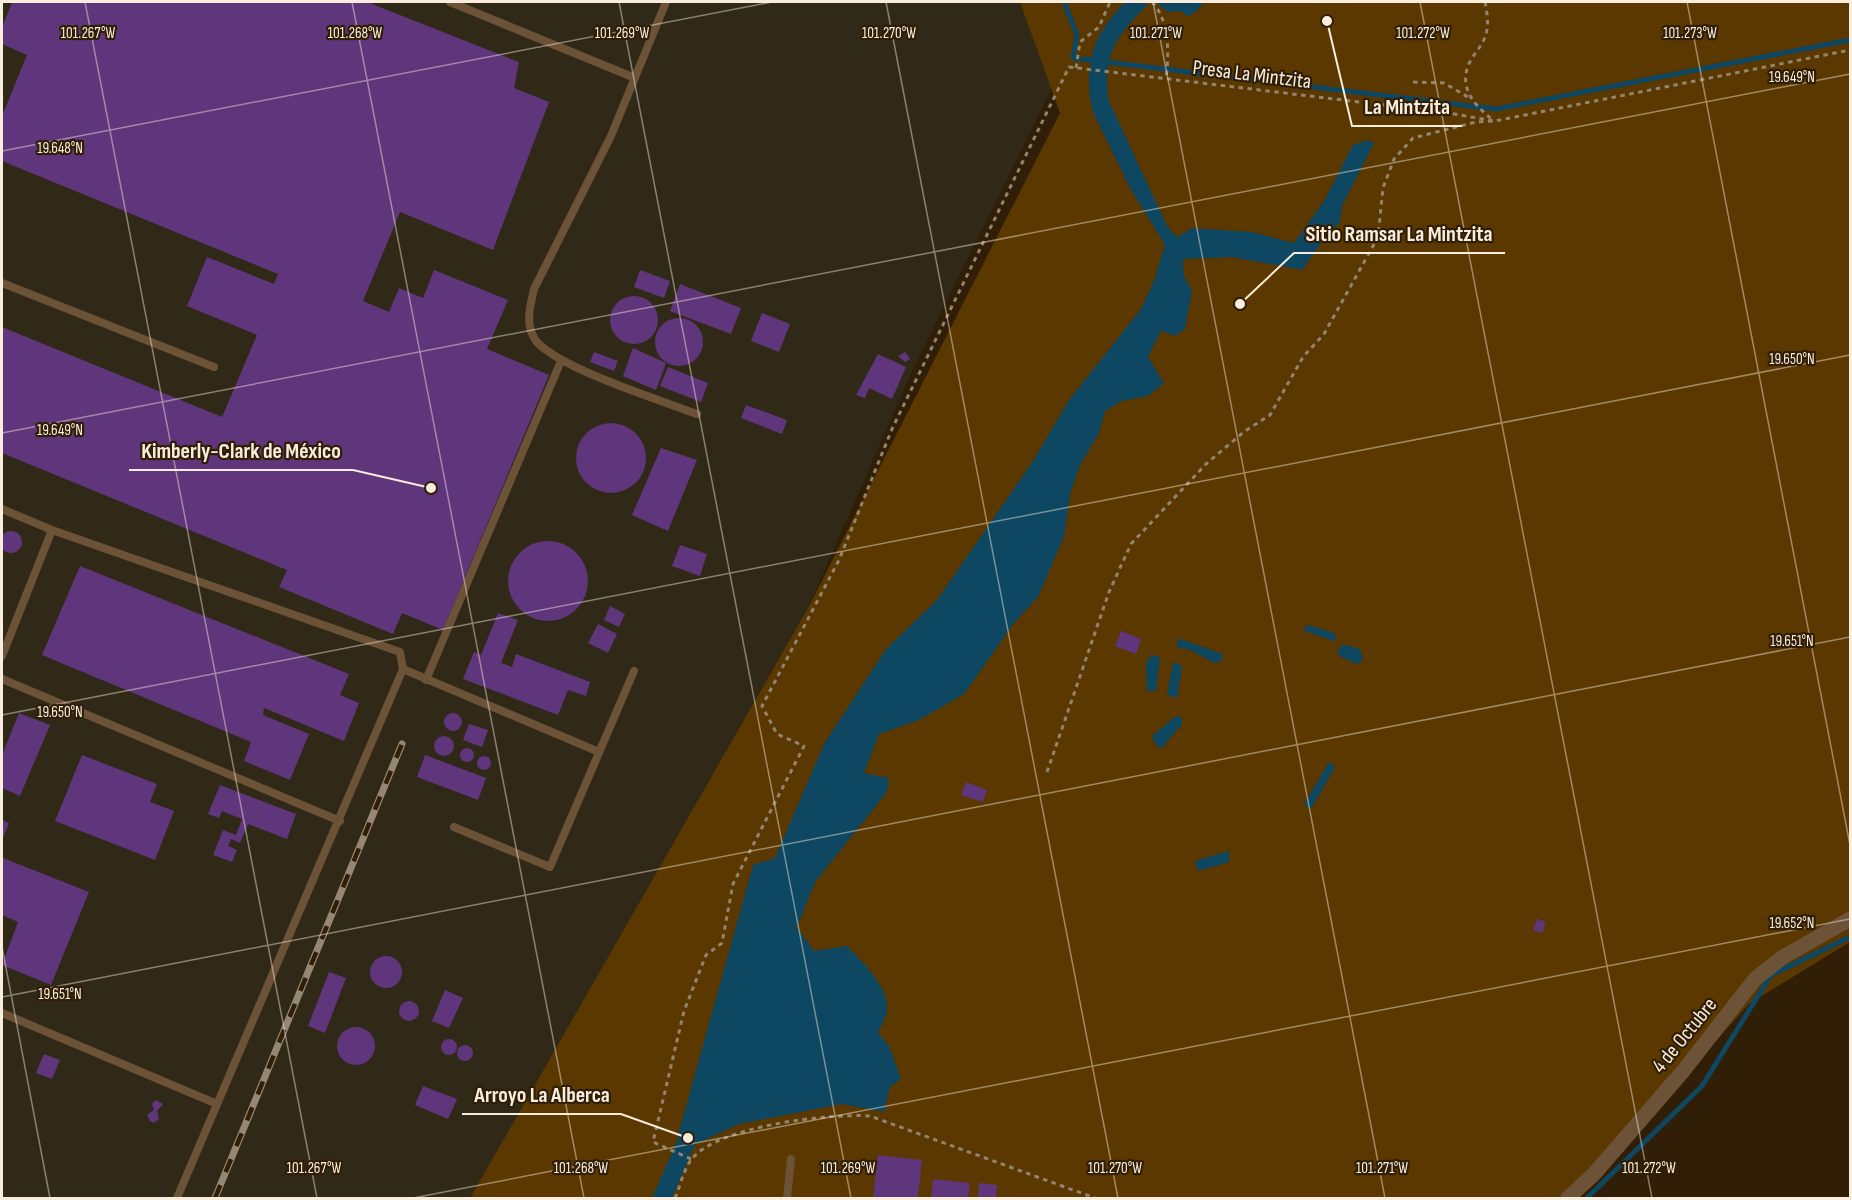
<svg xmlns="http://www.w3.org/2000/svg" width="1852" height="1200" font-family="'Sofia Sans Condensed',sans-serif">
  <style>
    .industrial { fill: #312918 }
    .green { fill: #5a3800 }
    .water { fill: #0e4761 }
    .lines { fill: none; stroke-linecap: round; stroke-linejoin: round }
    .stream { stroke: #0e4761; stroke-width: 5 }
    .canal { stroke: #0e4761; stroke-width: 18 }
    .building { fill: #5f357c }
    .path { stroke: #938470; stroke-width: 3; stroke-dasharray: 4.5 4.5; stroke-linecap: butt }
    .service { stroke: #6c5237; stroke-width: 8 }
    .minor { stroke: #6c5237; stroke-width: 15 }
    .rail-casing { stroke: #968774; stroke-width: 7 }
    .rail { stroke: #301e06; stroke-width: 4.5; stroke-dasharray: 14; stroke-linecap: butt }
    .ticks { fill: none; stroke: #f9edde; stroke-width: 1.5; stroke-opacity: 0.45 }
    .labels { text-anchor: middle; stroke-width: 4.5; stroke-linejoin: round; paint-order: stroke }
    .street-label { font-size: 21px; fill: #f9edde; stroke: #301e06 }
    .ticks-label { font-size: 15px; text-anchor: middle; fill: #f9edde; stroke: #301e06; stroke-width: 4.5; stroke-linejoin: round; paint-order: stroke }
    .leader { fill: none; stroke: #f9edde; stroke-width: 2 }
    .callout-dot { fill: #f9edde; stroke: #301e06; stroke-width: 2 }
    .callout-label { font-size: 22px; text-anchor: middle; font-weight: bold; fill: #f9edde; stroke: #301e06; stroke-width: 4.5; stroke-linejoin: round; paint-order: stroke }
  </style>
  <rect width="100%" height="100%" fill="#301e06"/>
  <path class="industrial" d="M2,2H1031L1058,76L913,369L808,608L470,1198H2Z"/>
  <path class="green" d="M1020,2H1850V942L1750,1003L1575,1198H470L808,608L1060,113Z"/>
  <path class="water" d="M1155,2H1200L1202,6L1188,17L1181,11L1168,12Z
    M1107,97L1167,226L1177,237L1192,228L1252,232L1294,243L1324,201L1353,145L1368,140L1374,143L1342,206L1340,222L1327,235L1302,270L1232,257L1183,259L1184,276L1192,291L1185,329L1175,336L1161,331L1148,357L1164,383L1148,396L1122,401L1105,411L1099,433L1079,467L1070,495L1064,536L1038,597L1014,623L964,694L919,720L879,734L864,773L889,778L887,792L815,882L797,927L814,951L847,946C861,960 890,989 887,1010C886,1018 881,1026 878,1033L889,1046L901,1079L890,1087L884,1112L842,1104L739,1124L698,1143L678,1135L753,865L775,858L824,744L886,649L937,600L1033,461L1069,400L1141,309L1154,281L1165,245L1130,188L1092,110Z
    M1308,625L1334,633L1336,638L1333,641L1303,630Z
    M1178,638L1222,654V661L1215,663L1188,649L1177,647Z
    M1342,644L1360,649L1363,660L1358,664L1343,658L1337,653Z
    M1151,655L1160,657L1156,691H1147L1146,663Z
    M1173,662L1182,666L1177,698L1167,695Z
    M1176,716L1182,718V724L1161,749L1155,744L1152,736Z
    M1329,762L1335,767L1311,809L1304,804Z
    M1229,851V862L1198,871L1195,861Z"/>
  <g class="lines">
    <path class="stream" d="M1064,2L1077,35L1073,58L1496,109L1850,40
      M1587,1198L1702,1086L1771,975L1850,937"/>
    <path class="canal" d="M1100,103C1092,58 1106,32 1138,2
      M662,1198L688,1138"/>
  </g>
  <path class="building" d="M12,2H367L519,62L514,88L549,102L493,250L400,212L363,301L389,312L399,288L423,298L434,270L508,300L487,349L549,375L443,630L402,613L393,634L279,587L287,570L2,453V327L222,417L257,335L187,306L207,257L274,284L278,274L2,161V116L27,55L2,44V28Z
    M640,270L670,281L664,298L634,287Z
    M680,284L741,308L731,334L670,311Z
    M610 320a24 24 0 1 1 48 0a24 24 0 1 1-48 0Z
    M762,313L790,324L779,352L751,341Z
    M655 342a24 24 0 1 1 48 0a24 24 0 1 1-48 0Z
    M633,348L666,363L656,390L623,376Z
    M594,352L618,361L614,371L590,362Z
    M905,352L910,359L905,362L898,356Z
    M878,354L906,367L892,399L869,388L865,398L856,395Z
    M668,367L708,383L701,402L660,386Z
    M746,405L787,420L782,434L741,418Z
    M576 458a35 35 0 1 1 70 0a35 35 0 1 1-70 0Z
    M661,448L697,460L668,531L632,515Z
    M0 542a11 11 0 1 1 22 0a11 11 0 1 1-22 0Z
    M508 581a40 40 0 1 1 80 0a40 40 0 1 1-80 0Z
    M680,545L707,554L700,576L672,566Z
    M80,566L349,674L340,695L359,703L344,741L264,708L263,715L309,734L290,780L244,761L251,742L42,655Z
    M610,606L625,614L619,627L604,620Z
    M498,613L518,620L501,663L512,667L516,654L590,682L586,696L568,690L558,715L463,679L474,652L481,655Z
    M598,624L617,634L608,653L588,643Z
    M1121,631L1141,639L1136,654L1115,646Z
    M444 722a9 9 0 1 1 18 0a9 9 0 1 1-18 0Z
    M19,713L50,725L20,796L2,788V755Z
    M469,724L488,730L482,747L463,740Z
    M434 746a10 10 0 1 1 20 0a10 10 0 1 1-20 0Z
    M460 755a7 7 0 1 1 14 0a7 7 0 1 1-14 0Z
    M82,755L157,784L150,802L174,811L155,860L55,821Z
    M425,755L486,778L478,800L417,777Z
    M477 763a7 7 0 1 1 14 0a7 7 0 1 1-14 0Z
    M966,782L987,790L983,802L961,795Z
    M220,785L296,814L287,839L248,824L240,843L231,839L228,846L237,850L232,862L213,855L223,830L236,835L242,819L222,811L219,818L208,814Z
    M2,820L9,823L2,841Z
    M3,858L89,892L51,985L2,965L18,922L2,915Z
    M1537,919L1546,922L1542,933L1533,930Z
    M370 972a16 16 0 1 1 32 0a16 16 0 1 1-32 0Z
    M329,972L346,978L325,1033L308,1026Z
    M445,990L463,998L449,1028L432,1021Z
    M399 1011a10 10 0 1 1 20 0a10 10 0 1 1-20 0Z
    M337 1046a19 19 0 1 1 38 0a19 19 0 1 1-38 0Z
    M441 1047a8 8 0 1 1 16 0a8 8 0 1 1-16 0Z
    M457 1053a8 8 0 1 1 16 0a8 8 0 1 1-16 0Z
    M44,1054L60,1060L52,1079L36,1073Z
    M423,1086L457,1099L448,1119L415,1105Z
    M156,1100L163,1104L157,1111L159,1119L154,1123L150,1121L147,1115L154,1110L152,1104Z
    M878,1155L922,1160L918,1198H873Z
    M933,1179L970,1183L968,1198H931Z
    M979,1183L997,1185L996,1198H978Z"/>
  <g class="lines">
    <path class="path" d="M1152,2C1170,21 1169,54 1166,79
      M1485,2C1487,12 1489,24 1486,34C1483,46 1472,55 1468,66C1459,91 1477,107 1494,121
      M1076,68L1080,42L1099,27L1110,2
      M1413,82L1444,83L1468,97
      M1047,772L1109,592L1131,544L1206,464L1245,431L1270,415L1303,357L1324,334L1378,237L1383,188L1394,159L1413,138L1476,122L1495,121L1850,50
      M691,1159L653,1142L684,1011L706,955L722,943L733,884L804,746L777,734L762,706L839,560L892,429L1069,67L1442,112L1495,121
      M675,1198C680,1187 683,1171 691,1160C716,1126 830,1113 870,1116L1095,1198"/>
    <path class="service" d="M450,2L635,78
      M666,2L611,136L534,289C530,307 524,326 537,342C561,369 660,400 697,414
      M2,283L214,367
      M2,509L52,530L2,656
      M52,530L400,652L403,669L177,1198
      M403,669L599,752
      M2,679L340,821
      M426,680L561,361
      M454,827L550,867L634,671
      M2,1013L217,1104
      M787,1198L791,1159"/>
    <path class="minor" d="M1568,1198L1594,1174L1684,1070L1755,979L1783,957L1850,919"/>
    <defs>
      <path id="rail" d="M215,1198L402,744"/>
    </defs>
    <use href="#rail" class="rail-casing"/>
    <use href="#rail" class="rail"/>
  </g>
  <path class="ticks" d="M85,2L317,1198M352,2L584,1198M619,2L851,1198M886,2L1118,1198M1153,2L1385,1198M1420,2L1652,1198M1687,2L1850,845M2,151L772,2M2,433L1850,74M2,715L1850,355M2,947L50,1198M2,997L1850,637M413,1198L1850,919"/>
  <g class="labels">
    <g class="street-label">
      <text transform="translate(1252 74) rotate(7)" y="7">Presa La Mintzita</text>
      <text transform="translate(1684 1035) rotate(-51)" y="7">4 de Octubre</text>
    </g>
  </g>
  <g class="ticks-label">
    <text x="88" y="38">101.267°W</text>
    <text x="355" y="38">101.268°W</text>
    <text x="622" y="38">101.269°W</text>
    <text x="889" y="38">101.270°W</text>
    <text x="1156" y="38">101.271°W</text>
    <text x="1423" y="38">101.272°W</text>
    <text x="1690" y="38">101.273°W</text>
    <text x="1792" y="82">19.649°N</text>
    <text x="60" y="153">19.648°N</text>
    <text x="1792" y="364">19.650°N</text>
    <text x="60" y="435">19.649°N</text>
    <text x="1792" y="646">19.651°N</text>
    <text x="60" y="717">19.650°N</text>
    <text x="1792" y="928">19.652°N</text>
    <text x="60" y="999">19.651°N</text>
    <text x="314" y="1173">101.267°W</text>
    <text x="581" y="1173">101.268°W</text>
    <text x="848" y="1173">101.269°W</text>
    <text x="1115" y="1173">101.270°W</text>
    <text x="1382" y="1173">101.271°W</text>
    <text x="1649" y="1173">101.272°W</text>
  </g>
  <path class="leader" d="M1327 21L1352 126H1462M1240 304L1294 253H1505M431 488L353 470H129M688 1138L621 1114H462"/>
  <g class="callout-dot">
    <circle cx="1327" cy="21" r="6"/>
    <circle cx="1240" cy="304" r="6"/>
    <circle cx="431" cy="488" r="6"/>
    <circle cx="688" cy="1138" r="6"/>
  </g>
  <g class="callout-label">
    <text x="1407" y="114">La Mintzita</text>
    <text x="1399" y="241">Sitio Ramsar La Mintzita</text>
    <text x="241" y="458">Kimberly-Clark de México</text>
    <text x="542" y="1102">Arroyo La Alberca</text>
  </g>
  <rect width="1852" height="1200" fill="none" stroke="#f9edde" stroke-width="6"/>
</svg>
